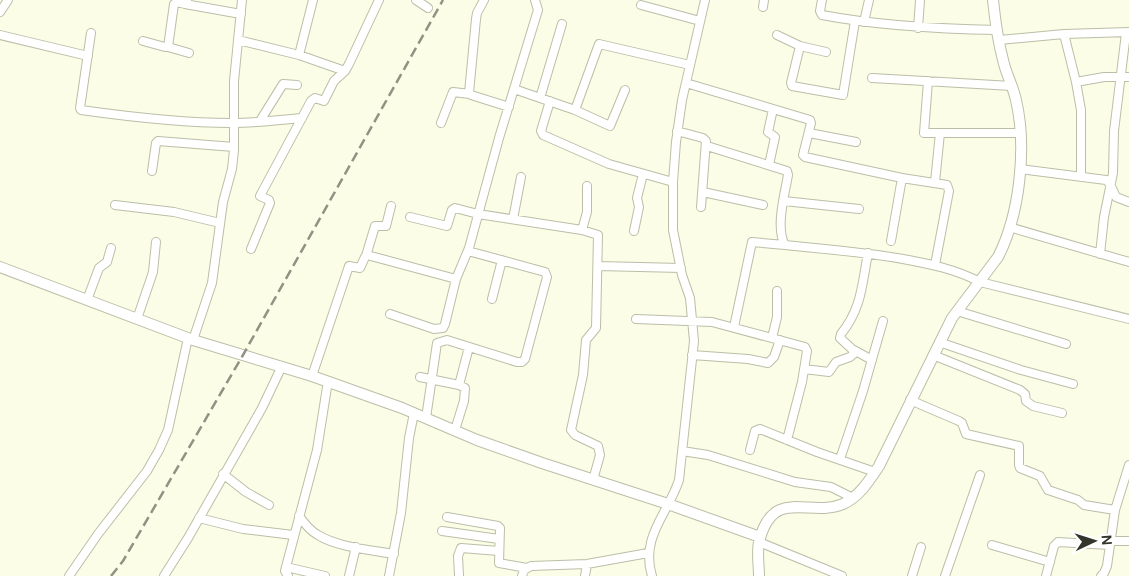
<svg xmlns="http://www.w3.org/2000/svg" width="1129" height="576" font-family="'DM Sans',sans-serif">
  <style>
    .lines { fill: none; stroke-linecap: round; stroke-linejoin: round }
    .minor-casing { stroke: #bcbea8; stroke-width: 10 }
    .tertiary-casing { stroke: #bcbea8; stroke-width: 12 }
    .minor { stroke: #fff; stroke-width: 8 }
    .tertiary { stroke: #fff; stroke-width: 10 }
    .rail { stroke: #919283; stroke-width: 2.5; stroke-dasharray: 10 5; stroke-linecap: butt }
  </style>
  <rect width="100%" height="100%" fill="#fbfde6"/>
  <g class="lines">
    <defs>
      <path id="minor" d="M416,0L428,8
        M484,0L477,13L476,19L469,93L471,95L509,107
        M822,0L820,11L822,15C880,26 938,29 997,30
        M185,4L241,14
        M641,5L700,21
        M763,7L764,0
        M0,12L8,0
        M864,22L869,0
        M918,28L920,0
        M91,33L80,108L81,110C131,117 181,123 232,123C255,123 278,120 302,118
        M1064,34L1076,82L1081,110V177
        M0,35L88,56
        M777,35L800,46L791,83L792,86L843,95L855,21
        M238,40L299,55L345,71
        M999,40L1064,34L1129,32
        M143,41L165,47H168L174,4L177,2L185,4L187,0
        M800,46L826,52
        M168,47L189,53
        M299,55L313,0
        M872,78L1012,86
        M928,81L924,133H1020
        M1076,82L1104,77H1129
        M686,83L810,120L811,123L803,155L805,157L902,178L947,185L949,191L935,265
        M514,89L575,110L610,126L625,90
        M540,98L562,24
        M550,101L541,131L543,135L609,164L673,182
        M575,110L599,44L690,65
        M260,121L283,84L297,85
        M441,123L453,92L470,94
        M677,131L703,138L706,141L701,207
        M809,133L856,142
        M707,146L787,171L788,175C785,193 775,228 785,245C824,249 864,252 903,259C930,264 955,269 980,282L1129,319
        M769,165L775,137L768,132L773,109
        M1020,169L1106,180L1110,184L1116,197L1129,202
        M152,171L156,143L158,141L234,147
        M935,182L940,133
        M703,192L763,205
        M784,201L859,209
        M115,205L174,212L220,223
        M410,217L447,226L452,210L455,208L478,214L582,230L598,235L596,328L586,340L583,375L571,430L575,435L598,446L600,455L593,480
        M513,219L521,177
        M1009,227L1129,262
        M582,230L587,212V186
        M634,231L639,207L637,198L643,174
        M891,241L902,178
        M251,249L270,203L269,200L260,196L261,194L311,101L315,98L324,101L334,81L345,71L349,64L379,0
        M868,253C862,284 862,308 841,334L840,338L852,349L872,360
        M1100,254L1104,217L1113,173L1114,131L1126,33
        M366,256L375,226H386L391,206
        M598,266L681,268
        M492,299L502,260
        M87,300L99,268L107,262L111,248
        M957,311L1066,344
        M390,314L434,329L443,328L445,324L456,279L469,248L499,138L538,10L535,0
        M137,319L153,272L156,242
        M636,319L712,322L805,347L807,351L802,382L787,440
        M734,327L752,242L785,245
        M772,338L777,317V291
        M193,340L212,283L223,202L232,169L234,150V81L242,0
        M939,342L1021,370L1073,384
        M692,355L748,359L768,363L774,357L780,340
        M933,355L1020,390L1025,394L1026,401L1033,406L1062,413
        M804,369L829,372L836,362L850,357L856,352
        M312,376L349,266L360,268L365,257L367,255L456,279
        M420,377L459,385L465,388L464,401L455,430
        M459,385L469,347
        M910,400L959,421L962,423L966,434L1019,446V465L1020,468L1040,476L1048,490L1078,500L1084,505L1115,510
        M426,418L437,343L447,340L517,362H522L525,359L547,277L545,272L468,251
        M750,450L755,431L760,429L817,452L875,472
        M682,451L708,455L795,482L831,487L853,498
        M840,459L863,391L883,321
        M223,474L246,492L269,505
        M299,516C304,523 310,531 318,535C337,547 371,550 394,554
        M447,517L498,526L500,528L499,563L527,568
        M199,518L243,529L293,535
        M442,531L499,539
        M1110,541H1129
        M759,542L842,576
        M992,545L1050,562
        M286,567L325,576
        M69,576L98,534L147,471L159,450L168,430L188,338
        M164,576L188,538L262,408L282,366
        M288,576L285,571L286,567L317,450L328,381
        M349,576L356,547
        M389,576L401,513L409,438L414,413
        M459,576L458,556L461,548L499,551
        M522,576L524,570L531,566L587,564L648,553
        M585,576L587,564
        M652,576C640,537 668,514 679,480L694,341L690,298L682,275L673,230V182L676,142L682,100L705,0
        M912,576L921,547
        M945,576L980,475
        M1046,576L1054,546L1058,542L1109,545
        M1101,576L1104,573L1107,566L1115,510L1129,465"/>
      <path id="tertiary" d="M0,267L193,340L312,376L402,408L477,440L542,463L668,504L760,537
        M759,576C759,564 756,549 760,538C775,487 809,518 843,504C860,496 869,481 879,466L952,318L998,257C1020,214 1027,147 1016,100C1013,86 1006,74 1003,60C998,41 995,20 993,0"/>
    </defs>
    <use href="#minor" class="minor-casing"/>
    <use href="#tertiary" class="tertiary-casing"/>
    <use href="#minor" class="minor"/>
    <use href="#tertiary" class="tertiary"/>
    <path class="rail" d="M111,576L123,561L243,355L443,0"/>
  </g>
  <g transform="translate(1094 541) rotate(86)" stroke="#ffffff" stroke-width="4" paint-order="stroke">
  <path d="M0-4L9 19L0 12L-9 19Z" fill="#33342b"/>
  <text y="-8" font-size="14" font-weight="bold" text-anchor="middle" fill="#33342b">N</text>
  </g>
</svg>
